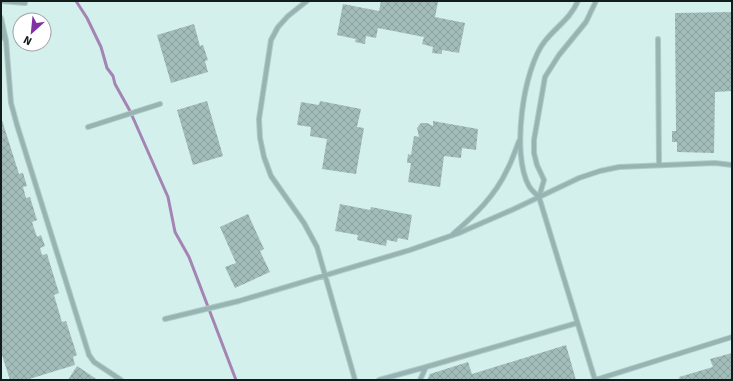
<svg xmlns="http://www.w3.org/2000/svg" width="733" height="381" font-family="Signika,sans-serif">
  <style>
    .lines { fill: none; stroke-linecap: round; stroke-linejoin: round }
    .stream { stroke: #a384b2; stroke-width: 3 }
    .building { fill: url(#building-cross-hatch) }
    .service-casing { stroke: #b1cac7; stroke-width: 6 }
    .service { stroke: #96b4b1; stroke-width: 4 }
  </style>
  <defs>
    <pattern id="building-cross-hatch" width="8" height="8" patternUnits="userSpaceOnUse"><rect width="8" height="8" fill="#a2bcba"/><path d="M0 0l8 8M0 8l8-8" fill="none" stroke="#8aa19f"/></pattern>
  </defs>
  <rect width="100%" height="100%" fill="#d4f0ed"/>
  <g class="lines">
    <path class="stream" d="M76,1L87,18L101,47L107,68L113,76L115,84L130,111L168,197L175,232L189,257L236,380"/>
  </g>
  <path class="building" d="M381,1L438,2L435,17L465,23L459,53L442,50V54L432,53L433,47L422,44L424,37L378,28L376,38L366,36L365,44L355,42L356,39L337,35L343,4L379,11Z
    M732,12V91L715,92L714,153L677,152V142H672V131H676L675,13Z
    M194,24L200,46L203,45L208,60L205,61L208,72L171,83L157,35Z
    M207,101L223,156L193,165L177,110Z
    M320,101L361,109L357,127L364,128L356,174L322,169L327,139L310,136L311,127L297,125L301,102L319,105Z
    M1,117L19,174L23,173L27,186L23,187L26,198L30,197L37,220L32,222L37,237L41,235L45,246L40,248L42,255L47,254L59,293L54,295L62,322L66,321L77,355L73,357L75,365L26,380H10L1,352Z
    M433,121L478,129L476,150L462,148L461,158L444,156L440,187L408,182L411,163H407L408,154L411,155L414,136L419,137L417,128L421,123H427L433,126Z
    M340,204L370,210L371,207L412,215L408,240L398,238L397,242L387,240L386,246L357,240L358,235L335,231Z
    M248,214L264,249L260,251L270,272L235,288L225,267L236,263L220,227Z
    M566,345L576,380H427L430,374L468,362L472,374Z
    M732,353V380H676L680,378L679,377L713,367L710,359Z
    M77,366L98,380H68Z"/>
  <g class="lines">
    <defs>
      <path id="service" d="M1,1L25,3
        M307,1L288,16L278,27L271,40L259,119L260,138L264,157L271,176L304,223L317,247L355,380
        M578,1C570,19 557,26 545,41C523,68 511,155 529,186C531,190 536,194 539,197L544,180L537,165L534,153V140L545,77L559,55L586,22L596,1
        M1,18L6,41L1,33
        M658,39L659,165
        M6,41L11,103L17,125L89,355L94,362L121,380
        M88,127L160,104
        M539,197L595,380
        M453,234C475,215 495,196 507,170C512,161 515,151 519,141
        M165,319L239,301L410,250L459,233L514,209L579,178L600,171L619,167L715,163L732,165
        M379,380L426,367
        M420,380L426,367L577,323
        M595,380L732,337"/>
    </defs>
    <use href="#service" class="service-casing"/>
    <use href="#service" class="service"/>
  </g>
  <rect width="733" height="381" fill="none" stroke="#121c1b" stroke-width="4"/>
  <g transform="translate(32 32) rotate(207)"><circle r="19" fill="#ffffff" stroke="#a0a4a4"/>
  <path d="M0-3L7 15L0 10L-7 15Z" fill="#8131a1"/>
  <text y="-6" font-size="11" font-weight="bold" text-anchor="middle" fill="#121c1b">N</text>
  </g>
</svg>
